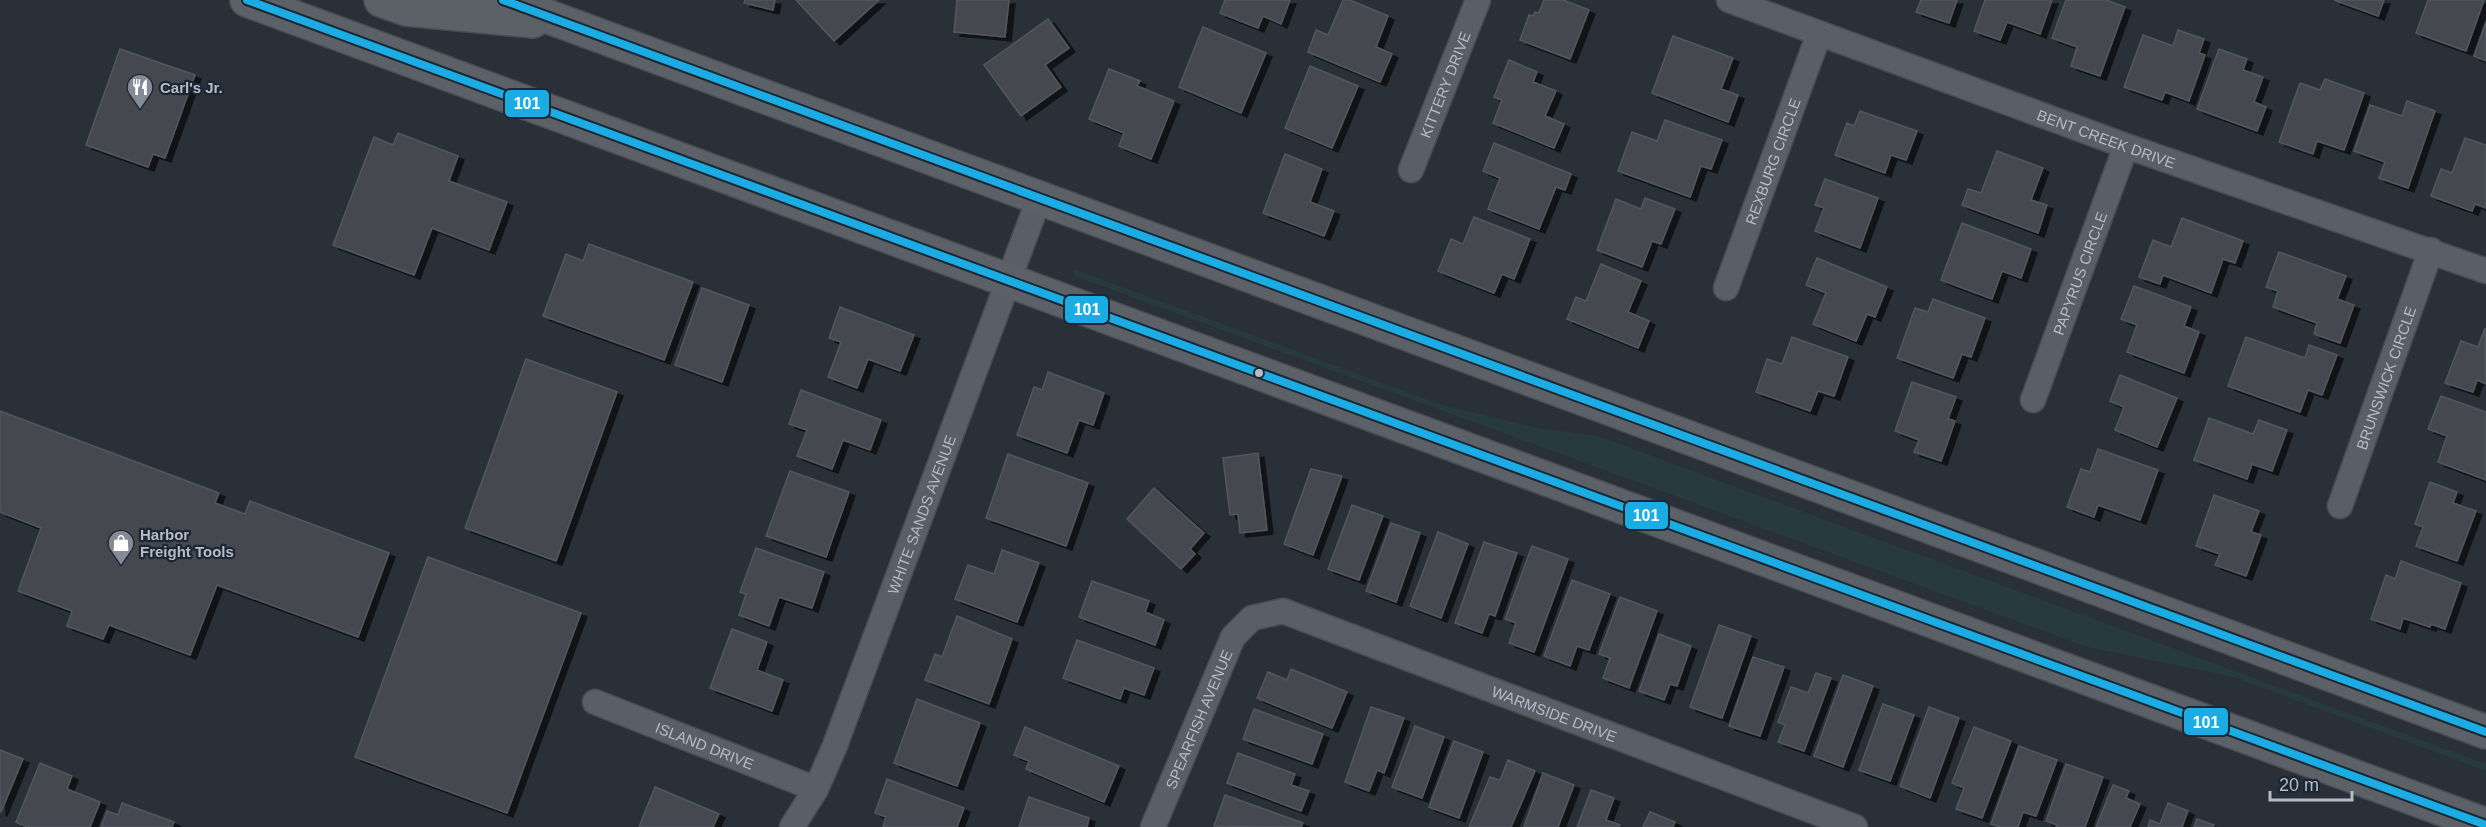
<svg xmlns="http://www.w3.org/2000/svg" width="2486" height="827" font-family="Arial,sans-serif">
<style>
.green{fill:#273a3e}
.building{fill:#444950;stroke:#52575f;stroke-width:1.5;filter:url(#shadow)}
.lines{fill:none;stroke-linecap:round;stroke-linejoin:round}
.street-casing{stroke:#484c53;stroke-width:27}
.primary-casing{stroke:#484c55;stroke-width:36}
.street{stroke:#5a5e66;stroke-width:24}
.primary{stroke:#5c6168;stroke-width:33}
.bus-1-casing{stroke:#1d2633;stroke-width:12}
.bus-1{stroke:#1aace3;stroke-width:8}
.bus-dot{fill:#b4bcc9;stroke:#1d2633;stroke-width:2}
.labels{text-anchor:middle;dominant-baseline:central;stroke-width:4.5;stroke-linejoin:round;paint-order:stroke}
.street-label{font-size:15px;fill:#b4bcc9;stroke:#1d2633}
.poi-label{font-size:15px;font-weight:bold;fill:#b4bcc9;stroke:#1d2633;text-anchor:start}
.line-badge{stroke:#1d2633;stroke-width:2}
.badge-label{font-size:16px;text-anchor:middle;font-weight:bold;fill:#fff}
</style>
<defs>
<filter id="shadow"><feDropShadow dx="6" dy="4" stdDeviation="0" flood-color="#0009"/></filter>
</defs>
<rect width="100%" height="100%" fill="#2a3038"/>
<!-- green -->
<polygon class="green" points="1073,269 1442,405 1538,428 1598,436 2486,764 2486,771 2234,677 2087,647 1075,276"/>
<!-- building -->
<g class="building">
<polygon points="745,0 775,0 773,10 744,3"/>
<polygon points="796,0 879,0 834,41"/>
<polygon points="957,0 1009,0 1005,37 954,32"/>
<polygon points="1225,0 1290,0 1281,24 1263,16 1258,28 1220,13"/>
<polygon points="1343,0 1350,0 1388,16 1376,47 1392,54 1380,82 1308,52 1316,30 1328,35"/>
<polygon points="1544,0 1563,0 1589,10 1570,59 1520,40 1529,15 1533,16 1535,12 1539,13"/>
<polygon points="1921,0 1957,0 1949,23 1916,12"/>
<polygon points="1985,0 2052,0 2040,34 2007,22 2000,40 1974,31"/>
<polygon points="2066,0 2106,0 2125,7 2100,76 2071,66 2077,47 2052,38"/>
<polygon points="2334,0 2384,0 2378,16"/>
<polygon points="2428,0 2484,0 2466,51 2416,33"/>
<polygon points="1048,19 1069,48 1045,65 1061,87 1021,116 984,65"/>
<polygon points="2486,22 2486,61 2474,56"/>
<polygon points="1203,27 1266,53 1241,113 1179,87"/>
<polygon points="2178,30 2204,39 2199,53 2205,55 2189,101 2165,92 2162,100 2124,87 2143,35 2173,46"/>
<polygon points="1673,36 1733,58 1721,89 1738,95 1728,122 1652,93"/>
<polygon points="120,49 195,75 165,158 153,154 148,167 86,145"/>
<polygon points="2219,49 2247,59 2243,70 2263,77 2254,102 2266,107 2257,131 2197,109"/>
<polygon points="1509,60 1537,72 1533,82 1556,91 1545,116 1564,124 1554,148 1493,123 1502,100 1494,97"/>
<polygon points="1310,66 1358,86 1332,148 1285,128"/>
<polygon points="1109,69 1140,81 1137,86 1174,101 1151,159 1119,146 1124,133 1089,119"/>
<polygon points="2325,79 2364,93 2344,150 2317,141 2313,154 2279,142 2300,83 2320,90"/>
<polygon points="2407,101 2435,111 2408,188 2379,178 2385,162 2354,151 2370,105 2402,116"/>
<polygon points="1860,111 1917,131 1906,160 1891,155 1885,173 1835,155 1847,123 1854,126"/>
<polygon points="1665,120 1722,140 1711,169 1701,166 1690,197 1618,171 1632,132 1657,141"/>
<polygon points="398,133 458,156 449,181 507,202 489,250 432,228 414,275 333,245 374,137 393,145"/>
<polygon points="2465,138 2486,145 2486,208 2475,204 2472,211 2431,196 2441,169 2452,173"/>
<polygon points="1494,143 1571,174 1565,190 1556,187 1539,229 1488,209 1500,178 1483,171"/>
<polygon points="1997,151 2043,168 2031,200 2047,205 2038,233 1962,205 1968,189 1981,193"/>
<polygon points="1285,154 1322,169 1310,202 1334,211 1324,236 1263,213"/>
<polygon points="1825,179 1878,198 1860,248 1815,231 1824,208 1815,205"/>
<polygon points="1645,198 1675,209 1661,244 1652,241 1642,267 1597,250 1616,199 1641,209"/>
<polygon points="1474,217 1530,239 1514,279 1502,274 1494,293 1438,271 1451,239 1463,244"/>
<polygon points="2182,218 2243,241 2235,263 2223,259 2211,293 2163,275 2160,284 2139,277 2153,240 2171,247"/>
<polygon points="1962,223 2031,249 2021,278 2002,271 1992,299 1941,280"/>
<polygon points="589,244 693,282 664,360 543,316 566,254 583,261"/>
<polygon points="2279,252 2346,276 2337,299 2354,305 2340,343 2314,334 2317,323 2273,307 2278,291 2266,287"/>
<polygon points="1817,258 1887,287 1875,317 1867,314 1856,341 1813,324 1826,293 1806,285"/>
<polygon points="1601,264 1641,281 1628,312 1649,321 1638,348 1567,319 1576,297 1586,301"/>
<polygon points="2134,286 2191,307 2184,326 2199,332 2184,373 2127,352 2137,325 2121,319"/>
<polygon points="702,288 749,305 722,382 675,365"/>
<polygon points="1933,299 1985,318 1971,357 1962,354 1953,378 1897,358 1915,308 1928,312"/>
<polygon points="840,307 914,335 900,371 868,359 857,388 828,377 841,342 829,338"/>
<polygon points="2485,328 2486,384 2477,380 2473,392 2445,383 2461,341 2478,347"/>
<polygon points="1792,337 1848,357 1834,396 1818,391 1810,411 1756,392 1767,359 1782,364"/>
<polygon points="2246,337 2305,358 2309,345 2337,355 2322,395 2308,390 2300,412 2228,386"/>
<polygon points="526,359 617,392 556,561 465,528"/>
<polygon points="1048,372 1104,393 1093,425 1079,420 1067,453 1017,435 1034,387 1042,390"/>
<polygon points="2120,375 2177,398 2157,447 2115,430 2124,407 2110,401"/>
<polygon points="1912,382 1956,397 1948,419 1955,421 1941,461 1914,452 1919,440 1895,431"/>
<polygon points="801,390 881,420 870,450 843,440 832,469 797,456 807,430 789,424"/>
<polygon points="2441,396 2486,412 2486,480 2438,462 2447,436 2428,429"/>
<polygon points="0,411 219,493 215,503 245,514 250,501 389,553 358,637 217,585 190,655 109,625 103,639 67,626 72,611 18,591 41,528 0,512"/>
<polygon points="2209,418 2253,434 2259,420 2287,430 2272,471 2252,464 2247,479 2194,460"/>
<polygon points="2098,449 2158,470 2140,520 2098,505 2094,517 2067,507 2081,469 2090,472"/>
<polygon points="1258,453 1267,530 1240,533 1238,514 1230,515 1223,458"/>
<polygon points="1008,454 1088,483 1066,546 986,518"/>
<polygon points="1311,469 1342,476 1313,555 1284,544"/>
<polygon points="790,471 849,492 826,557 766,536"/>
<polygon points="2430,482 2457,492 2453,503 2476,511 2457,561 2416,546 2423,527 2415,524"/>
<polygon points="1154,488 1204,533 1190,549 1195,554 1181,569 1127,519"/>
<polygon points="2214,495 2259,511 2251,532 2261,535 2246,576 2215,565 2220,554 2196,546"/>
<polygon points="1352,505 1383,516 1359,580 1328,569"/>
<polygon points="1391,523 1420,533 1396,602 1366,591"/>
<polygon points="1438,532 1468,544 1441,618 1410,606"/>
<polygon points="1484,542 1517,553 1495,616 1489,614 1482,633 1455,623"/>
<polygon points="1532,546 1568,559 1534,652 1509,643 1516,623 1505,619"/>
<polygon points="756,548 824,572 812,608 779,597 769,626 739,615 746,594 740,592"/>
<polygon points="1002,550 1039,563 1017,622 955,599 968,565 994,574"/>
<polygon points="428,557 581,613 507,813 355,757"/>
<polygon points="2401,561 2461,583 2445,629 2431,624 2430,627 2403,618 2400,629 2371,619 2386,575 2395,579"/>
<polygon points="1572,580 1610,594 1589,650 1577,646 1570,666 1544,656"/>
<polygon points="1092,581 1149,601 1145,612 1164,620 1155,645 1079,617"/>
<polygon points="1620,597 1657,611 1629,688 1603,678 1610,658 1599,654"/>
<polygon points="957,616 1012,639 989,704 925,680 935,654 942,657"/>
<polygon points="1719,625 1751,636 1722,718 1690,707"/>
<polygon points="732,629 767,642 757,670 783,680 772,711 710,688"/>
<polygon points="1659,634 1691,646 1677,686 1670,684 1664,700 1639,691"/>
<polygon points="1077,640 1154,668 1144,695 1124,688 1120,699 1063,678"/>
<polygon points="1753,657 1784,667 1760,736 1729,726"/>
<polygon points="1291,669 1347,692 1332,728 1257,698 1268,672 1287,680"/>
<polygon points="1816,673 1831,678 1804,751 1778,742 1785,725 1778,722 1791,687 1808,693"/>
<polygon points="1843,675 1873,686 1843,767 1814,756"/>
<polygon points="917,699 980,723 957,786 894,763"/>
<polygon points="1883,704 1914,715 1890,781 1859,770"/>
<polygon points="1371,707 1404,718 1384,773 1377,770 1369,791 1345,782"/>
<polygon points="1929,707 1959,718 1930,798 1900,786"/>
<polygon points="1254,709 1323,734 1312,764 1243,739"/>
<polygon points="1415,726 1444,737 1422,798 1392,787"/>
<polygon points="1025,727 1119,766 1104,802 1026,769 1029,761 1014,755"/>
<polygon points="1974,727 2011,741 1982,818 1956,809 1964,788 1952,783"/>
<polygon points="1454,741 1483,752 1459,818 1429,807"/>
<polygon points="2019,746 2057,760 2036,816 2023,812 2018,827 2000,827 1991,824"/>
<polygon points="0,750 23,759 1,812 0,811"/>
<polygon points="1238,753 1295,774 1291,785 1309,791 1301,811 1227,783"/>
<polygon points="1508,760 1535,771 1511,827 1469,827 1490,777 1500,780"/>
<polygon points="40,763 72,776 67,789 100,802 90,827 27,827 16,822"/>
<polygon points="2066,764 2103,777 2085,827 2056,827 2057,825 2046,821"/>
<polygon points="1543,773 1574,785 1558,827 1524,827"/>
<polygon points="887,779 964,808 957,827 883,827 886,817 875,813"/>
<polygon points="2113,785 2129,791 2126,798 2140,804 2130,827 2096,827"/>
<polygon points="655,787 719,814 713,827 639,827"/>
<polygon points="1591,790 1614,798 1606,820 1620,825 1619,827 1577,827"/>
<polygon points="1225,795 1303,823 1301,827 1214,826"/>
<polygon points="1029,797 1089,818 1087,827 1019,827"/>
<polygon points="122,803 174,822 172,827 101,827 107,811 118,815"/>
<polygon points="2168,803 2188,811 2182,827 2148,827 2150,820 2160,824"/>
<polygon points="1650,812 1675,822 1673,827 1643,827"/>
<polygon points="2197,819 2214,825 2213,827 2194,827"/>
</g>
<g class="lines">
<!-- street casing -->
<g class="street-casing">
<g id="street">
<path id="s1" d="M1729 0 2126 146 2486 271"/>
<path id="s2" d="M1411 170 1478 0"/>
<path id="s3" d="M1726 288 1819 34"/>
<path id="s4" d="M2033 400 2126 146"/>
<path id="s5" d="M2340 506 2431 250"/>
<path id="s6" d="M595 702 816 789"/>
<path id="s7" d="M792 827 816 789 834 748 1040 196"/>
<path id="s8" d="M1153 827 1233 637 1252 618 1283 611 1855 827"/>
</g>
</g>
<!-- primary casing -->
<g class="primary-casing">
<g id="primary">
<polyline points="247,0 2486,825"/>
<polyline points="381,0 406,9 533,21"/>
<polyline points="503,0 2486,732"/>
</g>
</g>
<!-- street -->
<use href="#street" class="street"/>
<!-- primary -->
<use href="#primary" class="primary"/>
<!-- bus-1 casing -->
<g class="bus-1-casing">
<g id="bus-1">
<polyline points="247,0 2486,825"/>
<polyline points="503,0 2486,732"/>
</g>
</g>
<!-- bus-1 -->
<use href="#bus-1" class="bus-1"/>
</g>
<!-- icons -->
<defs>
<g id="restaurant-pin" transform="scale(1.35)"><path d="M0 17L-7.5 6A9.5 9.5 0 1 1 7.5 6Z" fill="#848b96" stroke="#1d2633"/><path d="M-5-6h1v4h1v-4h1v4h1v-4h1v5L-1.5 .5V6h-2V.5L-5-1ZM5-6V6H3V1.5H1.5Q1.5-4 5-6Z" fill="#fff"/></g>
<g id="shop-pin" transform="scale(1.35)"><path d="M0 17L-7.5 6A9.5 9.5 0 1 1 7.5 6Z" fill="#848b96" stroke="#1d2633"/><path d="M-5-2.5h2.3a2.7 3.5 0 0 1 5.4 0H5L5.5 6h-11ZM-1.5-2.5h3a1.5 2.3 0 0 0-3 0Z" fill="#fff"/></g>
</defs>
<g fill-rule="evenodd">
<use href="#restaurant-pin" x="140" y="87"/>
<use href="#shop-pin" x="121" y="543"/>
</g>
<!-- markers -->
<circle class="bus-dot" cx="1259" cy="373" r="5"/>
<g class="labels">
<!-- street labels -->
<g class="street-label">
<text stroke="none"><textPath href="#s2" startOffset="92">KITTERY DRIVE</textPath></text>
<text stroke="none"><textPath href="#s1" startOffset="402">BENT CREEK DRIVE</textPath></text>
<text stroke="none"><textPath href="#s3" startOffset="135">REXBURG CIRCLE</textPath></text>
<text stroke="none"><textPath href="#s4" startOffset="135">PAPYRUS CIRCLE</textPath></text>
<text stroke="none"><textPath href="#s5" startOffset="136">BRUNSWICK CIRCLE</textPath></text>
<text stroke="none"><textPath href="#s7" startOffset="339">WHITE SANDS AVENUE</textPath></text>
<text stroke="none"><textPath href="#s8" startOffset="555">WARMSIDE DRIVE</textPath></text>
<text stroke="none"><textPath href="#s8" startOffset="117">SPEARFISH AVENUE</textPath></text>
<text stroke="none"><textPath href="#s6" startOffset="118">ISLAND DRIVE</textPath></text>
</g>
<!-- poi labels -->
<g class="poi-label">
<text x="160" y="87">Carl's Jr.</text>
<text x="140" y="534">Harbor<tspan x="140" dy="17">Freight Tools</tspan></text>
</g>
</g>
<g class="line-badge">
<rect x="504" y="89" width="46" height="29" rx="6" fill="#1aace3"/>
<rect x="1064" y="295" width="45" height="29" rx="6" fill="#1aace3"/>
<rect x="1624" y="501" width="45" height="29" rx="6" fill="#1aace3"/>
<rect x="2183" y="707" width="46" height="29" rx="6" fill="#1aace3"/>
</g>
<g class="badge-label">
<text x="527" y="109">101</text>
<text x="1087" y="315">101</text>
<text x="1646" y="521">101</text>
<text x="2206" y="728">101</text>
</g>
<!-- scale -->
<path d="M2270 791v9h82v-9" fill="none" stroke="#b4bcc9" stroke-width="3"/>
<text x="2279" y="791" font-size="18" fill="#b4bcc9" stroke="#1d2633" stroke-width="4.5" paint-order="stroke">20 m</text>
</svg>
